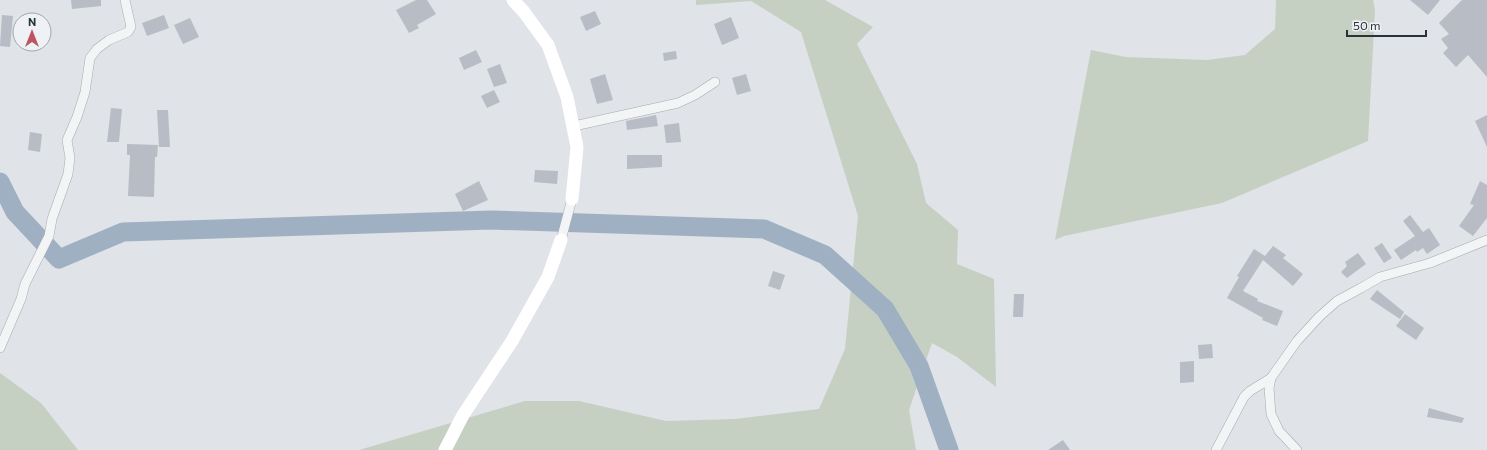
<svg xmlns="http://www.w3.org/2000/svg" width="1487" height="450" font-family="Commissioner,sans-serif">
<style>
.green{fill:#c6d0c2}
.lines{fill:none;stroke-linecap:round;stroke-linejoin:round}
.river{stroke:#9fb0c3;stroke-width:19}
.building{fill:#b8bcc4}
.street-casing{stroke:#a6aab1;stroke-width:10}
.street{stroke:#f2f4f6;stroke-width:9}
.secondary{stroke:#fff;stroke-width:13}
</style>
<rect width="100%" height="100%" fill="#e0e3e7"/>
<!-- green -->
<g class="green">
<polygon points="696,0 825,0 873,27 857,44 917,164 926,203 958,230 957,264 994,279 996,387 957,357 932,343 909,410 916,450 359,450 525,401 579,401 666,421 735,419 819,409 845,349 858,216 801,32 751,1 696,5"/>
<polygon points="1276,0 1373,0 1375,10 1368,141 1222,203 1064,236 1055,240 1091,50 1126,57 1207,60 1245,55 1275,29"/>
<polygon points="0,373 41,403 78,450 0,450"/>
</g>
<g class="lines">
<!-- river -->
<polyline class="river" points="0,182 15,212 59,259 123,232 491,220 764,229 825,255 885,309 919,366 949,450"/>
</g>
<!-- building -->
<g class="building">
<polygon points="71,0 101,0 101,6 72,9"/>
<polygon points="416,0 427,0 436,14 417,25 419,28 409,33 396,10"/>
<polygon points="1410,0 1440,0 1428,15"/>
<polygon points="1462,0 1487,0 1487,77 1468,55 1456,67 1443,53 1448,48 1441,39 1449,34 1439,23"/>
<polygon points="595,11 601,24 586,31 580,17"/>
<polygon points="2,15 13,16 10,47 0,46"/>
<polygon points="164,15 169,28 147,36 142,23"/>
<polygon points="731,17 739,38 722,45 714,24"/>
<polygon points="190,18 199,37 183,44 174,25"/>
<polygon points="476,50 482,62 464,70 459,58"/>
<polygon points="676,51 677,59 664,61 663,53"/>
<polygon points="500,64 507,83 494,87 487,69"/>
<polygon points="605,74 613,100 597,104 590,79"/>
<polygon points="746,74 751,91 737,95 732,78"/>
<polygon points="494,90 500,102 487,108 481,96"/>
<polygon points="111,108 122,109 119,142 107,142"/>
<polygon points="157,110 168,110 170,147 159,147"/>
<polygon points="656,115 658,126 627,130 626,121"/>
<polygon points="1487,115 1487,147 1475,121"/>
<polygon points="679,123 681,142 666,143 664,125"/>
<polygon points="30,132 42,134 40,152 28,150"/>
<polygon points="127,144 158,145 157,157 155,157 154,197 128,196 130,155 127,155"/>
<polygon points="627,155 662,155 662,167 627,169"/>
<polygon points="535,170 558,171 557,184 534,182"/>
<polygon points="479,181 488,200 463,211 455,194"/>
<polygon points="1480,181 1487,185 1487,218 1473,236 1459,226 1474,205 1470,204"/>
<polygon points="1410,215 1423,232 1429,228 1440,245 1427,254 1423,248 1417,252 1416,250 1401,260 1394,250 1415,236 1403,221"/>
<polygon points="1382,243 1392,258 1384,263 1374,248"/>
<polygon points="1273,246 1286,255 1283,258 1303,274 1293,286 1263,260 1243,291 1258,299 1257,301 1283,311 1277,326 1262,320 1263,318 1227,298 1239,277 1237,276 1254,249 1265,256"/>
<polygon points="1358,253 1366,264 1347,278 1341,272 1347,266 1345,262"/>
<polygon points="773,271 785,275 780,290 768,286"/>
<polygon points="1377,290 1404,312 1400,319 1370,299"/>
<polygon points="1014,294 1024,294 1023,317 1013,317"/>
<polygon points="1405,314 1424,328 1416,340 1396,326"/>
<polygon points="1212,344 1213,358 1199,359 1198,345"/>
<polygon points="1194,361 1194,382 1180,383 1180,362"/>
<polygon points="1429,408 1464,418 1462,423 1427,417"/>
<polygon points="1063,440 1070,450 1048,450"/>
</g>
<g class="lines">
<!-- street casing -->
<g class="street-casing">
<g id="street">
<polyline points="574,126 678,103 695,95 715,82"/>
<polyline points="561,240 572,199"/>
<polyline points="0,348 21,299 25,284 49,236 52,219 68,174 70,158 67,140 77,117 85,92 90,58 97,49 109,40 128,32 131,27 125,0"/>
<polyline points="1216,450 1244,397 1250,391 1271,378"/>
<polyline points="1297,450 1279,431 1271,414 1269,388 1271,378 1297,341 1319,317 1337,301 1361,288 1380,277 1430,263 1487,240"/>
</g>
</g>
<!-- street -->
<use href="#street" class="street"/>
<!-- secondary -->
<g class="secondary">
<polyline points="513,0 524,12 548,45 567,97 577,147 572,199"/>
<polyline points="445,450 463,415 512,341 548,277 561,240"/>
</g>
</g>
<!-- north arrow -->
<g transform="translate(32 32)"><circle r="19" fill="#eff2f5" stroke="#a1a5ab"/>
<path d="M0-3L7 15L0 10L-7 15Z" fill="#bf5362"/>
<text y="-6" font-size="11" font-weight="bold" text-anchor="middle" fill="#2b313d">N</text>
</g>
<!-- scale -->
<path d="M1347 30v6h79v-6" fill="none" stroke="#2b313d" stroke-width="2"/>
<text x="1353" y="30" font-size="12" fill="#2b313d" stroke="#eff2f5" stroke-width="3" paint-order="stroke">50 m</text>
</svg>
